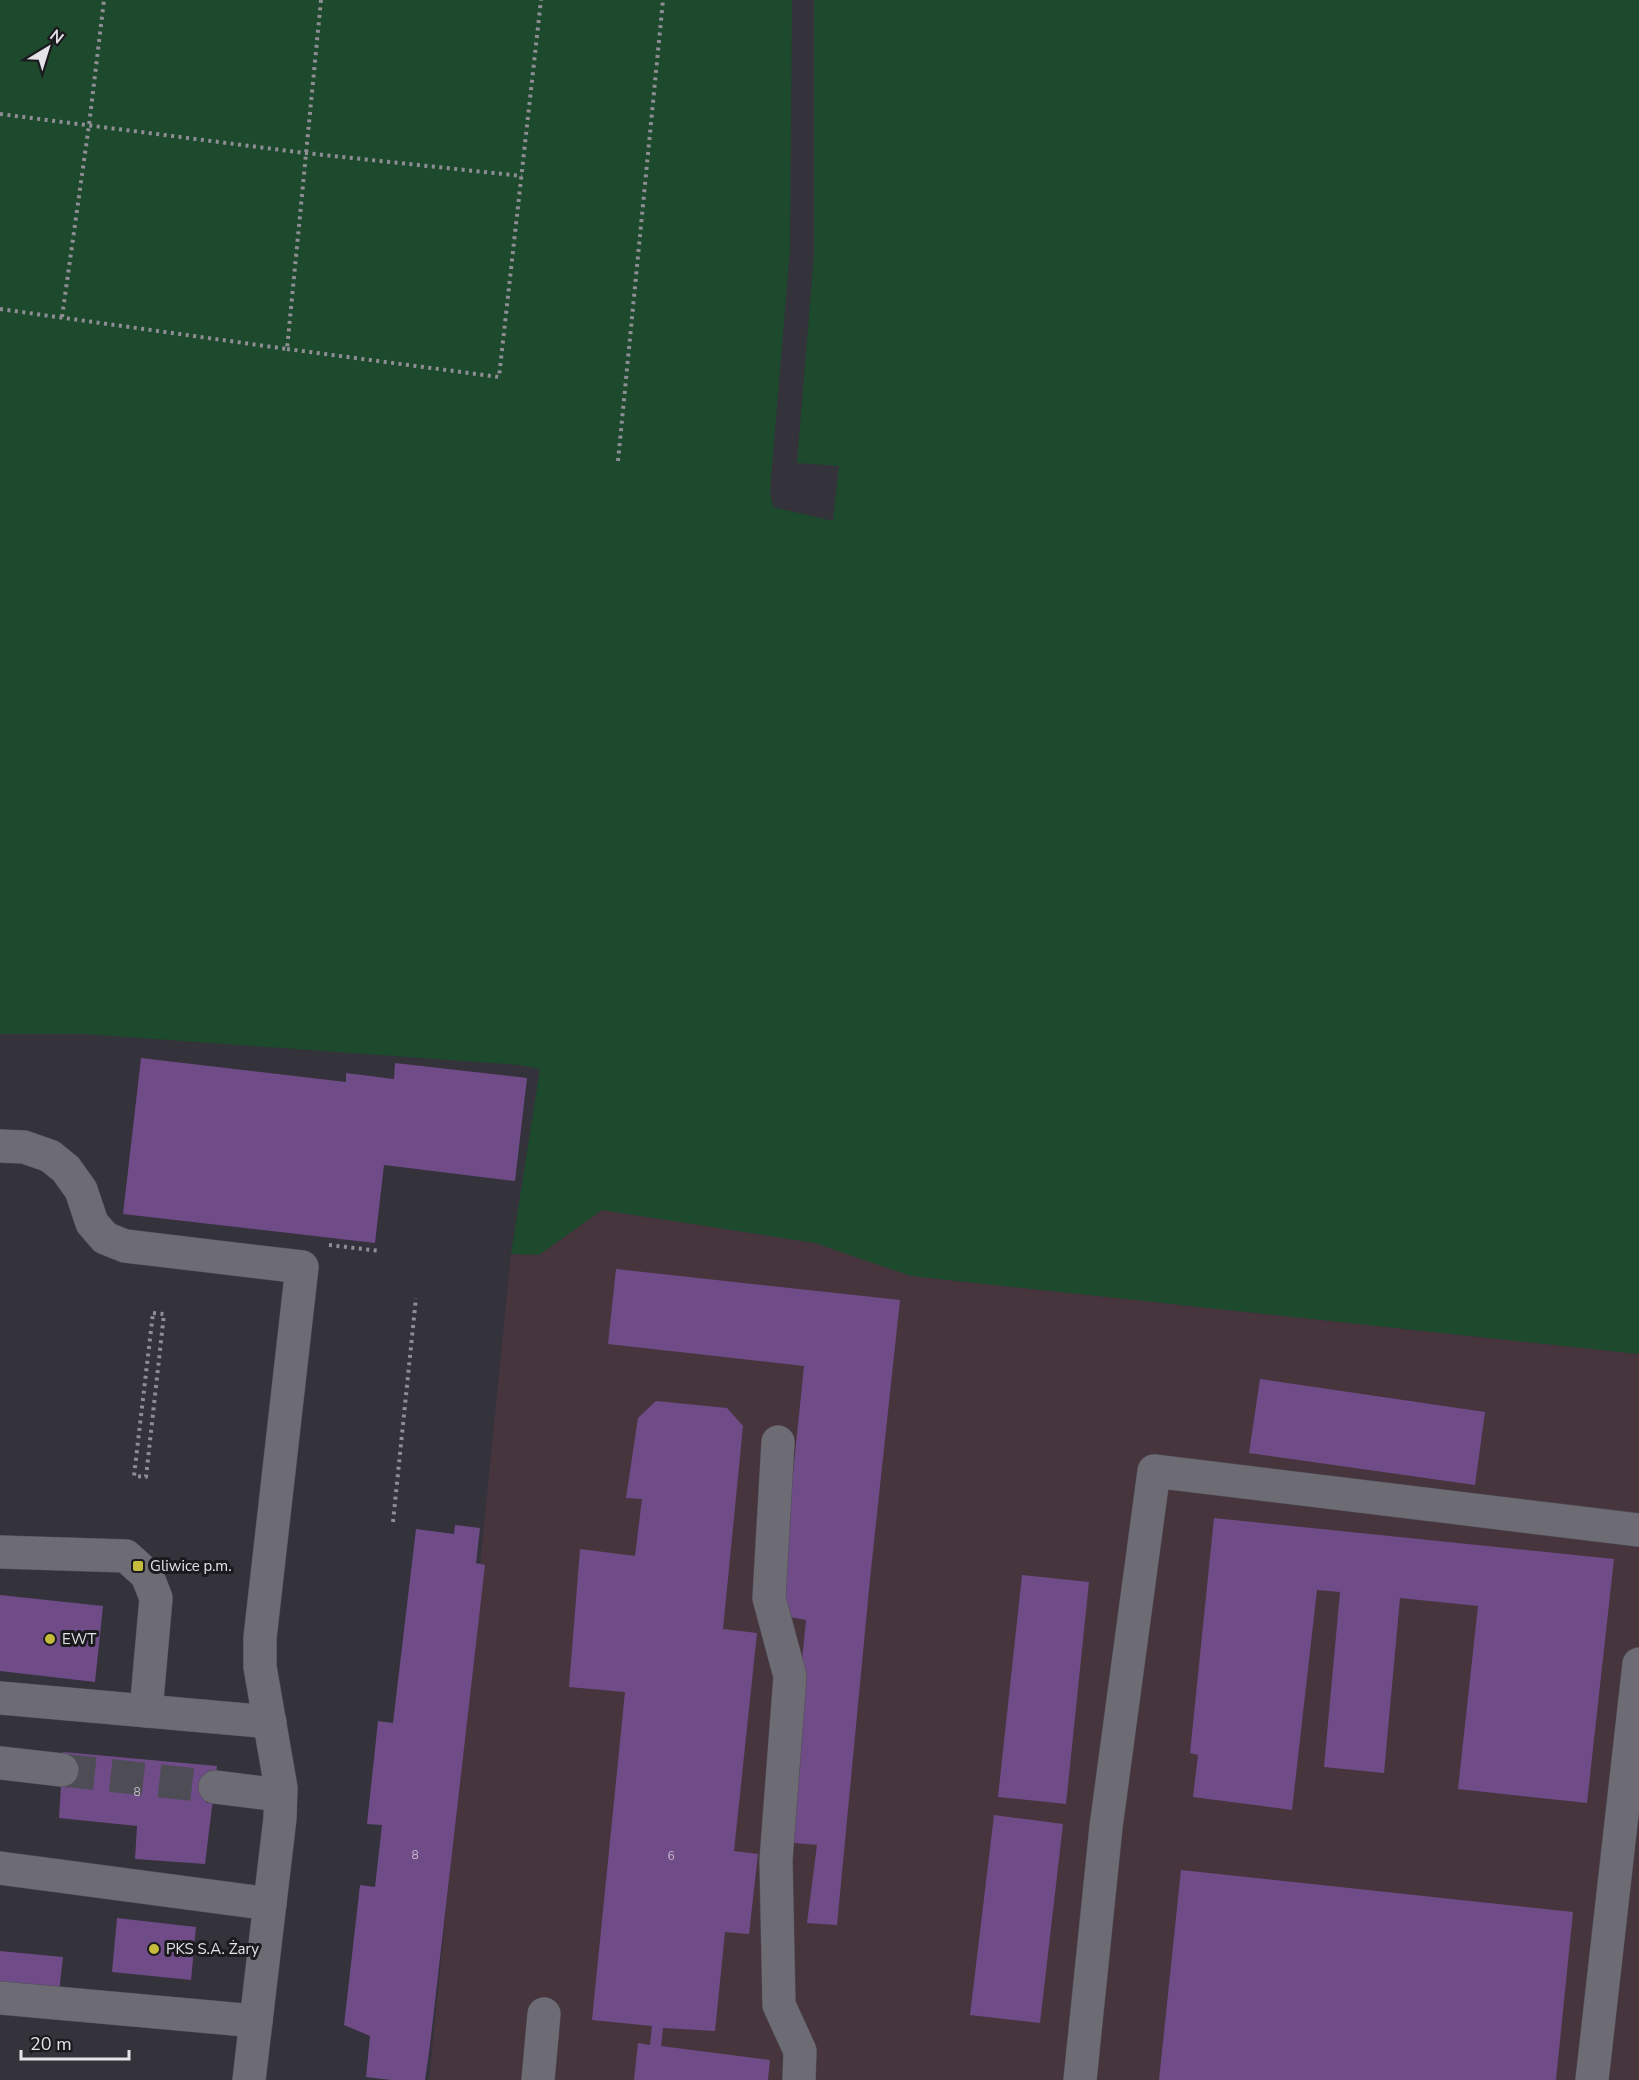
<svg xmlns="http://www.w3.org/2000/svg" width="1639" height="2080" font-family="'Nunito Sans',sans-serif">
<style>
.industrial{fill:#47353e}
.green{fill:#1d492c}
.building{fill:#6f4c88}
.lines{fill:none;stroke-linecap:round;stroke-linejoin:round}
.minor-tunnel{stroke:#4e4d55;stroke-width:33;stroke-dasharray:33 16;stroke-linecap:butt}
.minor-casing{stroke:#4f4e55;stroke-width:34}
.path{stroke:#908e95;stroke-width:4;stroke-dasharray:3 4.5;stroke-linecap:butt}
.minor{stroke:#6d6b74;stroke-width:33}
.poi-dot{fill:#c6bc3c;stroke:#1b1a1e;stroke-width:2}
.labels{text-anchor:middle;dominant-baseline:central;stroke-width:6;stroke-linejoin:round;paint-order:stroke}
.number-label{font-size:12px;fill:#c7bdd0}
.poi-label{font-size:15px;fill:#e4e3e8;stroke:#1b1a1e;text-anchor:start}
</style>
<rect width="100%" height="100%" fill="#34323b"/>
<!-- industrial -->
<polygon class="industrial" points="602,1210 815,1243 911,1276 1639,1354 1639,2080 429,2080 511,1254 539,1255"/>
<!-- green -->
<polygon class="green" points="0,0 792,0 790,249 770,491 773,507 833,521 839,466 797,463 814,255 814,0 1639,0 1639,1354 911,1276 815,1243 602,1210 539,1255 511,1254 540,1069 520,1065 85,1034 0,1034"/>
<!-- building -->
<g class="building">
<polygon points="141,1058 346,1082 346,1073 394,1079 395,1063 527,1078 515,1181 384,1165 375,1243 123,1214"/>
<polygon points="616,1269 900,1300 870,1579 837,1925 807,1923 817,1845 784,1842 806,1620 790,1617 780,1601 804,1366 608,1344"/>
<polygon points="1260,1379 1485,1412 1475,1485 1249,1453"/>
<polygon points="656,1401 727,1408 743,1426 723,1629 757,1633 734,1851 758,1854 749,1934 725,1932 715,2031 663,2028 661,2046 770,2060 768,2080 634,2080 638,2043 650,2045 652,2026 592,2020 625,1692 569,1687 580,1549 635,1556 642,1499 626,1498 638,1418"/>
<polygon points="1214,1518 1614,1559 1587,1803 1458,1789 1478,1606 1400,1598 1384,1773 1324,1767 1340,1592 1317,1590 1292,1810 1193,1797 1198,1755 1190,1753"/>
<polygon points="455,1525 480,1528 476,1563 485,1565 430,2045 425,2080 391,2080 366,2077 370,2036 344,2025 360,1885 375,1887 382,1825 367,1824 378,1721 393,1723 416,1529 454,1534"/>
<polygon points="1022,1575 1089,1582 1066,1804 998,1797"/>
<polygon points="0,1595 103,1606 95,1682 0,1671"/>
<polygon points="63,1752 217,1766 205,1864 135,1859 137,1826 59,1818"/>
<polygon points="994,1815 1063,1824 1040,2023 970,2015"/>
<polygon points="1181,1870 1573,1912 1556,2080 1159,2080"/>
<polygon points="117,1918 196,1927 191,1980 112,1972"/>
<polygon points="0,1951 63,1957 56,2018 0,2012"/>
</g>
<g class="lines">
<!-- minor-tunnel -->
<polyline class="minor-tunnel" points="62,1770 215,1787"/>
<!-- minor casing -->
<g class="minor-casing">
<g id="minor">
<polyline points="0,1146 24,1147 50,1156 66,1169 81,1190 92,1223 105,1238 125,1246 302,1267 260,1638 260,1667 281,1788 280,1818 249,2080"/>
<polyline points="778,1442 769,1598 790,1676 776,1860 779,2005 800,2051 799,2080"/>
<polyline points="0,1552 126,1556 147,1575 156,1598 146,1711"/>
<polyline points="0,1698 270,1722"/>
<polyline points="0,1763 62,1770"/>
<polyline points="215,1787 280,1795"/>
<polyline points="0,1868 270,1904"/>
<polyline points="0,1998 256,2021"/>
<polyline points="538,2080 544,2014"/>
<polyline points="1080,2080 1106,1827 1154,1471 1639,1530"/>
<polyline points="1592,2080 1639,1664"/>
</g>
</g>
<!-- path -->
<g class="path">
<polyline points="0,114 305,153 522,176"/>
<polyline points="0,309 287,349 321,0"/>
<polyline points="62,317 89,125 104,0"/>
<polyline points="287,349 499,377 541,0"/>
<polyline points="618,461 663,0"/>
<polyline points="329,1245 380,1251"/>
<polygon points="153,1313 164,1314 146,1477 134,1476"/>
<polyline points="393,1522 416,1298"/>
</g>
<!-- minor -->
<use href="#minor" class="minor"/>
</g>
<!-- markers -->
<g class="poi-dot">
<rect x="132" y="1560" width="12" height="12" rx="3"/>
<circle cx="50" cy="1639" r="6"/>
<circle cx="154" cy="1949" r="6"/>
</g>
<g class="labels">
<!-- number labels -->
<g class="number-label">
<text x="137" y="1792">8</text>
<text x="415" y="1855">8</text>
<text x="671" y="1856">6</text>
</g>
<!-- poi labels -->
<g class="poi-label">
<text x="150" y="1566">Gliwice p.m.</text>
<text x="62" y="1639">EWT</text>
<text x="166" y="1949">PKS S.A. Żary</text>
</g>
</g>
<!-- north arrow -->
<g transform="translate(48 48) rotate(38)" stroke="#1b1a1e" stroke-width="4.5" paint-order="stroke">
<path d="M0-4.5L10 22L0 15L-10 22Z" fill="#e4e3e8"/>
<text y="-9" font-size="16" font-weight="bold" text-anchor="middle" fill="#e4e3e8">N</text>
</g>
<!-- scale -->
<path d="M21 2050v9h108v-9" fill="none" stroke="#e4e3e8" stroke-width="3"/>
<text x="30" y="2050" font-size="18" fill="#e4e3e8" stroke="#1b1a1e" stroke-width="4.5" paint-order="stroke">20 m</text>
</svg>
